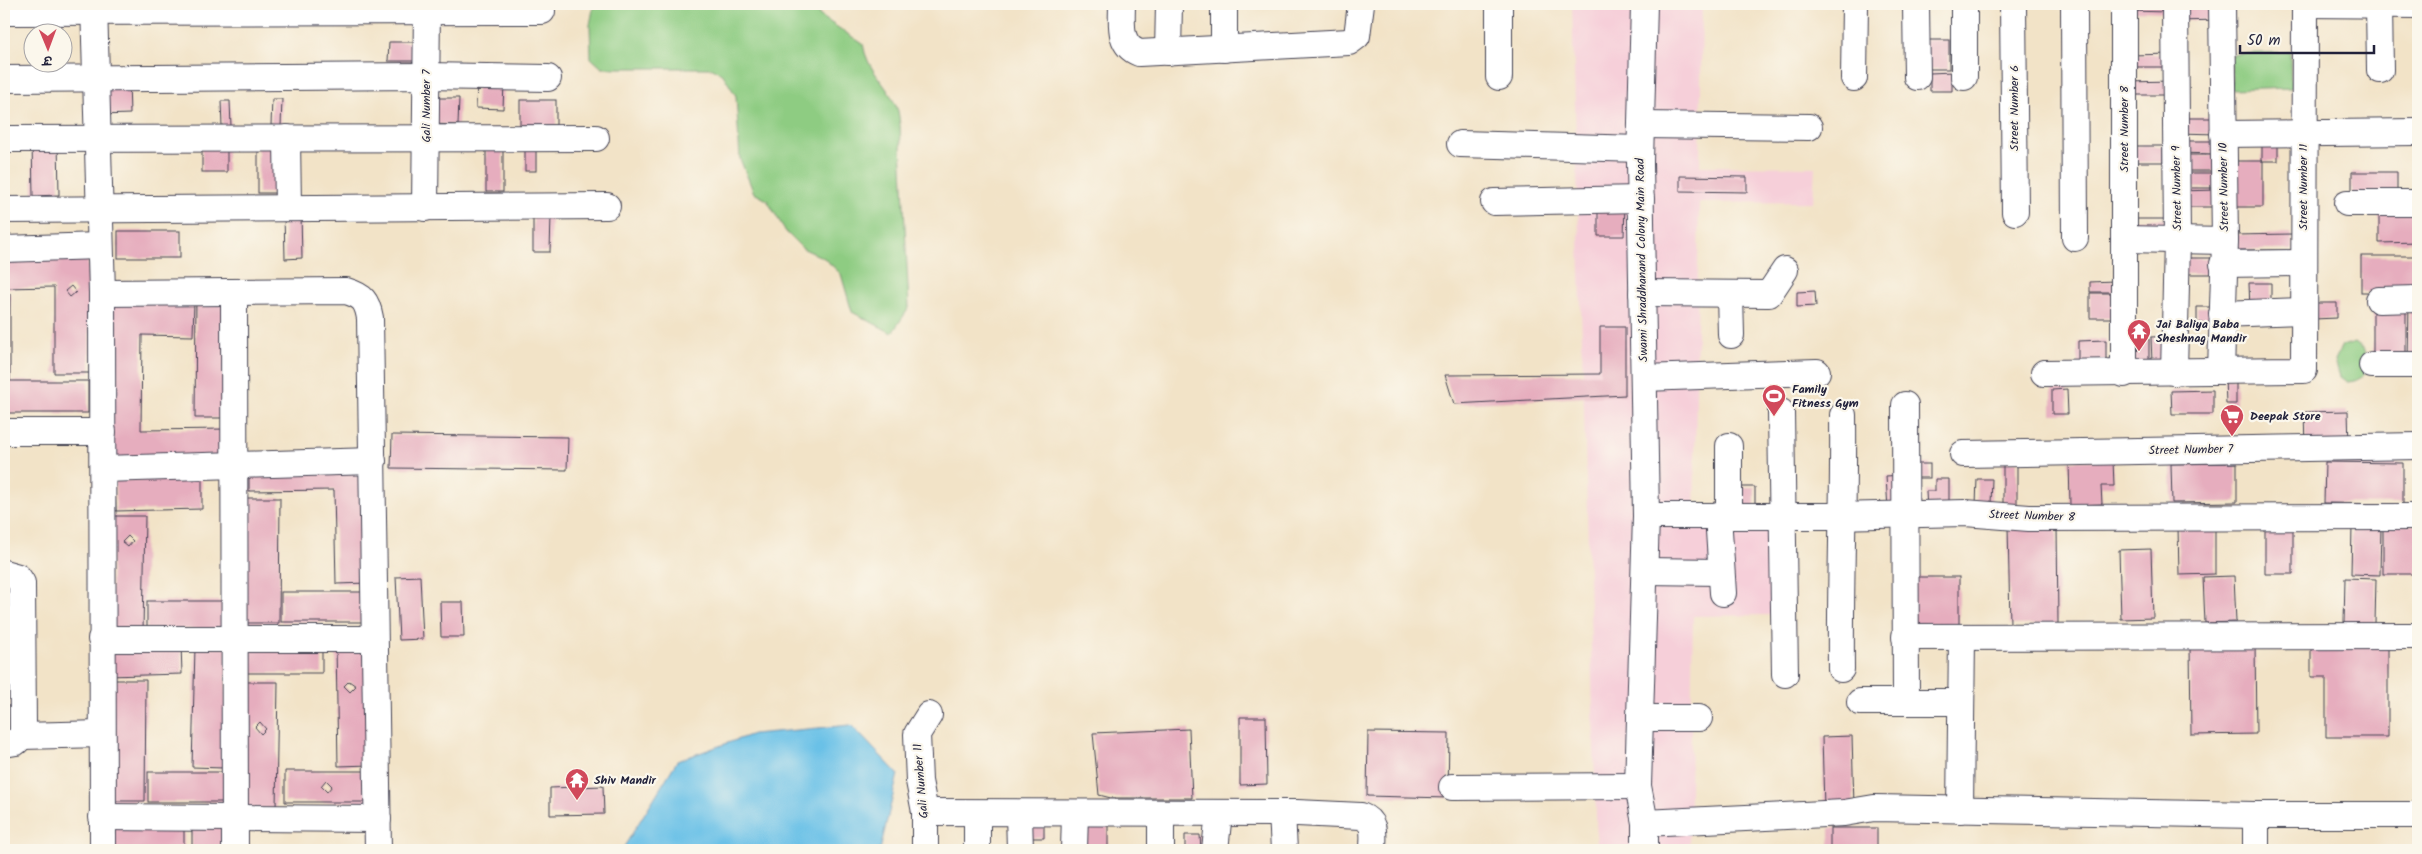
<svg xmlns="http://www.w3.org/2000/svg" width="2422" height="854" font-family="Kalam,'Playpen Sans Deva',sans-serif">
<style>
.built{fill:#f6cfd9}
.green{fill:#8ecc82;stroke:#58775e}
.water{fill:#6ac1e7;stroke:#467291}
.building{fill:#e6adbe;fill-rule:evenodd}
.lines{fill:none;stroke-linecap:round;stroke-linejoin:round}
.minor-casing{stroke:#413f50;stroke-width:28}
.minor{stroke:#fff;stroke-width:26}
.labels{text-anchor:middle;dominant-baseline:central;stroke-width:4.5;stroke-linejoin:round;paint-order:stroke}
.street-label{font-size:12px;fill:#22223b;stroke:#fbf7ec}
.poi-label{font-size:12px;font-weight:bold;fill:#22223b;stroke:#fbf7ec;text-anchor:start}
</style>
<rect width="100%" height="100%" fill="#fbf7ec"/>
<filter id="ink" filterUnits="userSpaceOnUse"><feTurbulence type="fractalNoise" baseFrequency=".02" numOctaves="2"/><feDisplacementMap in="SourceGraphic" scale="10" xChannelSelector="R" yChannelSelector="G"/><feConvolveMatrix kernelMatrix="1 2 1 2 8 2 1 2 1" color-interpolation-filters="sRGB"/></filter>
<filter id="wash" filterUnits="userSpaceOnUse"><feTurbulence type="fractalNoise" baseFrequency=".0096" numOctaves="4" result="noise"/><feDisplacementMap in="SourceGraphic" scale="20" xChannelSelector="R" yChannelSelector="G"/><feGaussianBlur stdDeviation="1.12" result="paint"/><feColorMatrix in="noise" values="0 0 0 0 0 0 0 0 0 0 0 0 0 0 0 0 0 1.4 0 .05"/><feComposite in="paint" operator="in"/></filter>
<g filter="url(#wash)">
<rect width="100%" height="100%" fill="#f2e3c7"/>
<!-- built -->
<polygon class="built" points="1572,4 1702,4 1700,166 1815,167 1813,202 1699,203 1694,527 1780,527 1780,615 1693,616 1689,850 1597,850"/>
<!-- green -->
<g class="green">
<path d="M594 4H816L819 15 863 44C867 71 886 82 896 106 899 111 899 119 900 125L909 308 892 333 852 312 841 274 824 258 802 248 786 232 767 200 754 193 740 159 736 96 724 76 713 68H602L591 58 590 25Z"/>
<polygon points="2290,52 2291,88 2232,90 2231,54"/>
<path d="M2355 342 2363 348C2369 366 2368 381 2347 382L2340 377 2335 360 2342 346Z"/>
</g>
<!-- water -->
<polygon class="water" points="851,725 898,774 880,850 622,850 677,761 753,734"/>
<g id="blocks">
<!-- building -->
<g class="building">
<polygon points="2129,4 2168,4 2168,12 2129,11"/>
<polygon points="2175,4 2219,4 2220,20 2176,21"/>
<polygon points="44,14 61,14 62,32 44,32"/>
<rect x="1925" y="40" width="24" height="29"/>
<polygon points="389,42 418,42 418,61 388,61"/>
<polygon points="2171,54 2171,67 2131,67 2131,55"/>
<polygon points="1952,72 1952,91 1930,91 1930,73"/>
<polygon points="2171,81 2171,95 2129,95 2128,82"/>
<polygon points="129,82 130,114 101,115 101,83"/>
<polygon points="477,82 504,82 503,109 476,108"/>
<polygon points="432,98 459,98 458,125 431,124"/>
<polygon points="272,99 282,99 281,126 271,125"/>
<rect x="520" y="100" width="36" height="25"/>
<polygon points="221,101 230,101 231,127 222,127"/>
<polygon points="2179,118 2217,118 2217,134 2179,133"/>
<rect x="2262" y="137" width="16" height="24"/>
<polygon points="32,141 58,141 59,195 33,196"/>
<polygon points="2178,141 2216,141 2216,154 2178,153"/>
<rect x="486" y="142" width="17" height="50"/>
<rect x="258" y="145" width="22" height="48"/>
<rect x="525" y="145" width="11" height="26"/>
<rect x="2128" y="146" width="35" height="16"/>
<rect x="202" y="147" width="25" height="25"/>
<rect x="2179" y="155" width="39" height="16"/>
<polygon points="2229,161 2263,161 2263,207 2230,207"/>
<polygon points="2352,172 2397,172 2397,200 2352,201"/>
<polygon points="2179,173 2217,173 2218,188 2179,188"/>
<polygon points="1680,176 1747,177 1747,192 1680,191"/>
<polygon points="2217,190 2217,207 2179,207 2179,191"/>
<polygon points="1598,204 1625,204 1624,236 1598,236"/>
<polygon points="2379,206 2418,206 2418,242 2379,243"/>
<polygon points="284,214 301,214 302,258 285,259"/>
<polygon points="533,215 551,215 550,252 533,252"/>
<rect x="2132" y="219" width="41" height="16"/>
<rect x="118" y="231" width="62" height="27"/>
<polygon points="2292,234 2292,250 2234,250 2234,235"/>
<path d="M88 251 90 373H54V287L4 288V252ZM71 286 76 292 70 297 65 291Z"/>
<rect x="2361" y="256" width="57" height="36"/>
<rect x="2178" y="258" width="38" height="16"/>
<polygon points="2114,281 2114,292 2090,292 2090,282"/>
<polygon points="2249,283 2271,283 2271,309 2250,310"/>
<polygon points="1815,291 1816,306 1797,307 1797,292"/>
<rect x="2090" y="293" width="24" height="25"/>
<polygon points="4,294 10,294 10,381 88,381 88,413 4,413"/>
<polygon points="196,295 227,295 226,418 195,418"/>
<polygon points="108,299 194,301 193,336 142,335 141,430 227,429 228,462 107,462"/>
<polygon points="2314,303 2337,303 2337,318 2314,319"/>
<polygon points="2409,303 2418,303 2418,362 2408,362"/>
<rect x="2373" y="306" width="33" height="54"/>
<polygon points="2197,307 2217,307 2217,322 2197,323"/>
<polygon points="1600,327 1625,327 1625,395 1454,404 1445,375 1600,374"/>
<polygon points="2172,336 2172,363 2152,363 2151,337"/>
<polygon points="2128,339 2149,339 2149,365 2129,366"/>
<polygon points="2106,340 2106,370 2078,371 2078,341"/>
<polygon points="2225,378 2236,378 2236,404 2226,404"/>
<polygon points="2067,389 2068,414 2052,414 2052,390"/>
<polygon points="2213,390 2213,414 2172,414 2171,391"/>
<polygon points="2348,411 2349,447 2306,448 2305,412"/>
<polygon points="392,435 568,437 567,470 391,468"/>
<polygon points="366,458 368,583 336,584 334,490 249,491 249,460"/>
<polygon points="2113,460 2114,486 2101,486 2102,504 2070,505 2069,461"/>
<polygon points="2003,462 2017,462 2017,504 2003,505"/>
<polygon points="2325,462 2403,463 2403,504 2324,503"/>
<polygon points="2237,463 2237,502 2172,503 2171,464"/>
<rect x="1906" y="464" width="24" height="14"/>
<polygon points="1902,475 1903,510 1888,510 1886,476"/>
<polygon points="202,478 202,509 116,511 115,480"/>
<polygon points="1935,479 1949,479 1949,511 1927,511 1926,491 1935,491"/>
<polygon points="1977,479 1992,479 1991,504 1976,504"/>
<polygon points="1735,487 1755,487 1755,509 1735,510"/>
<polygon points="245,498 280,498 279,623 244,623"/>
<path d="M112 516H145L143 631H111ZM128 536 133 541 128 547 122 542Z"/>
<polygon points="2057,525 2058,624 2010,625 2008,526"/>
<rect x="2383" y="525" width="35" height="49"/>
<polygon points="2215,526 2215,574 2179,575 2178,527"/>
<polygon points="2265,526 2293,527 2293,574 2265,574"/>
<polygon points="2352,526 2381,526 2380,575 2351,574"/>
<polygon points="2151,549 2153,618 2121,619 2119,550"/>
<polygon points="420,576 423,639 399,640 396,577"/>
<polygon points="2234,576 2236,622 2205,623 2203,577"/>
<rect x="1906" y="577" width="53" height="47"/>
<polygon points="2345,578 2376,579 2375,623 2344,623"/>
<rect x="281" y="592" width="84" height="30"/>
<rect x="147" y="601" width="83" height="28"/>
<polygon points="440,602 463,602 464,637 441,637"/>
<rect x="241" y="643" width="81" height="30"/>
<polygon points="2255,643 2256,734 2191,735 2190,644"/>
<polygon points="181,644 182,674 107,676 107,646"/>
<path d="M336 644H369L371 765 338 766ZM349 681 356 686 350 692 344 686Z"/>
<polygon points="2311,644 2388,644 2388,737 2326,737 2326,677 2311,677"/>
<polygon points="195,647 227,648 224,768 192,767"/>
<polygon points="109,680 146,680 145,801 108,801"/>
<path d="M242 682H278L276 809 241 808ZM260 722 266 729 261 734 255 727Z"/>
<polygon points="1240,717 1266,717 1267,784 1240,785"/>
<polygon points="1189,729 1192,798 1111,798 1099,795 1093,733"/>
<polygon points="1368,732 1449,733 1448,798 1367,796"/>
<polygon points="1852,736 1854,806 1824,807 1822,737"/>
<path d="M285 771H367L368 802H285ZM326 780 332 786 327 792 321 786Z"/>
<rect x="148" y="772" width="82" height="30"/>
<polygon points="603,786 604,814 550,815 550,788"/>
<polygon points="223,814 224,850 192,850 192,815"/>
<polygon points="184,819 184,850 103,850 102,820"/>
<polygon points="2415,822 2418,822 2418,850 2414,850"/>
<rect x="1077" y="823" width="31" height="24"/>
<polygon points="1027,824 1044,825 1044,838 1026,838"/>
<rect x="1830" y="828" width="47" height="22"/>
<polygon points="1185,835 1200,835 1201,850 1185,850"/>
</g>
</g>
</g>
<g filter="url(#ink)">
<use href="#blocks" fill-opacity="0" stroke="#413f50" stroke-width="1"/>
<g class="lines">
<!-- minor casing -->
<g class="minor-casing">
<g id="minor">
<polyline points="94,4 102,293 103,850"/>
<path d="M1122 4C1122 23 1118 45 1139 53L1349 42 1357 36 1361 4"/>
<polyline points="1224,4 1224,49"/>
<polyline points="1499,4 1499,77"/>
<polyline points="1644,4 1640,162 1646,516 1638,786 1645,823 1645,850"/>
<polyline points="1916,4 1917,77"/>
<polyline points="1964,4 1964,77"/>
<polyline points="2013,4 2015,212"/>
<polyline points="2074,4 2075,238"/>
<polyline points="2124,4 2124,374"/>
<polyline points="2305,4 2418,5"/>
<polyline points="2379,4 2380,70"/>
<polyline points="4,12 542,11"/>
<polyline points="1168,52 1169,4"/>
<polyline points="1854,78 1855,4"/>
<polyline points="4,79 426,76 548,78"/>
<polyline points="1641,125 1809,127"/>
<polyline points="2223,134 2418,132"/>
<polyline points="287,138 288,208"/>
<polyline points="4,139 596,138"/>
<polyline points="1460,144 1640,149"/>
<polyline points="1494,202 1641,199"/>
<polyline points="2347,203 2418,203"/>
<polyline points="425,208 427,4"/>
<polyline points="4,210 607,206"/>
<polyline points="2124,239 2225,241"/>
<polyline points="4,249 100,246"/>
<polyline points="2223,264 2303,263"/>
<polyline points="234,292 235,850"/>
<path d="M102 293 346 291C363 296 367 301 370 318L378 850"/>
<polyline points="1642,293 1769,294 1785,270"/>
<polyline points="1730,294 1731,335"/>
<polyline points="2379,300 2418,299"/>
<polyline points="2222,314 2303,311"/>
<polyline points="2372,365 2418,365"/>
<polyline points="2221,371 2225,241 2222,4"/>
<polyline points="2174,372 2177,240 2175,4"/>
<polyline points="2044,373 2304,370 2305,4"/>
<polyline points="1644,378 1817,372"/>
<polyline points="1905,405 1906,702"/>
<polyline points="1781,412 1785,674"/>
<polyline points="4,432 103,432"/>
<polyline points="1963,454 2418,446"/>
<polyline points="103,469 373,461"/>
<polyline points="1718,515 1723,593"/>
<polyline points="1729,515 1729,446"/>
<polyline points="1646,516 1835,516 1965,513 2029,518 2418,517"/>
<polyline points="1645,571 1720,572"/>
<polyline points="4,573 18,577 22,583 23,729 22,736 16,742 4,744"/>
<polyline points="1905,637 2418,636"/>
<polyline points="101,639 374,639"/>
<path d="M1841 669C1840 584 1844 500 1843 415"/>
<polyline points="1860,702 1961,702"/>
<polyline points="1640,718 1699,718"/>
<polyline points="22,736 102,734"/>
<polyline points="1452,787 1638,786"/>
<polyline points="1960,810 1962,637"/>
<path d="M925 812 1297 813 1361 816C1377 822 1373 836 1373 850"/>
<polyline points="1019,813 1020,850"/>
<polyline points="1282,813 1284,850"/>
<polyline points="2256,815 2256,850"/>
<polyline points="102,817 378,819"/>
<polyline points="1645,823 1844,813 1874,808 2256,815 2418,815"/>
<polyline points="925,850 925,812 919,781 917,734 929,715"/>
<polyline points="977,850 977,813"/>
<polyline points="1074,850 1075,813"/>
<polyline points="1161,850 1161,813"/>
<polyline points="1215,850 1219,813"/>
</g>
</g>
<!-- minor -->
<use href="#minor" class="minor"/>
</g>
</g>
<!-- icons -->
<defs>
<g id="temple-pin" transform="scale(1.25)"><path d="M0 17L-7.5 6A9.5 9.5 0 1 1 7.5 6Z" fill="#d1495b" stroke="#fbf7ec"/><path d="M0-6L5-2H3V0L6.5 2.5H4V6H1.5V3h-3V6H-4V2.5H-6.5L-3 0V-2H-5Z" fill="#fff"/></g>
<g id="stadium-pin" transform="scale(1.25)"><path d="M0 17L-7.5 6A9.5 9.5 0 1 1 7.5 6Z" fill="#d1495b" stroke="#fbf7ec"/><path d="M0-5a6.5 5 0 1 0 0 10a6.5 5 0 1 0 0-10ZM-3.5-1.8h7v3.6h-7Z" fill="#fff"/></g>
<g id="supermarket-pin" transform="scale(1.25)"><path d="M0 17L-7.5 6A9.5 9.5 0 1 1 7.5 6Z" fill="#d1495b" stroke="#fbf7ec"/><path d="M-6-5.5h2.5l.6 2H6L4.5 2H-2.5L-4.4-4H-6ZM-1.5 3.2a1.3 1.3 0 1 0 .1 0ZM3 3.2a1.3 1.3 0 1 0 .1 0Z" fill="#fff"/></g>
</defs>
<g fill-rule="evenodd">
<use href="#temple-pin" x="2139" y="331"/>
<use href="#stadium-pin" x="1774" y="396"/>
<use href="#supermarket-pin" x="2232" y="416"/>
<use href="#temple-pin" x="577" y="780"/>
</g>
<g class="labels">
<!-- street labels -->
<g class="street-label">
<text transform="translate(426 106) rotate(-90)">Gali Number 7</text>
<text transform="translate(2014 108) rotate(-90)">Street Number 6</text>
<text transform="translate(2124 129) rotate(-90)">Street Number 8</text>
<text transform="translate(2224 187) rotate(-91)">Street Number 10</text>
<text transform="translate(2303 187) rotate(-90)">Street Number 11</text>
<text transform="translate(2177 188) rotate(-91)">Street Number 9</text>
<text transform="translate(1642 260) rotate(-91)">Swami Shraddhanand Colony Main Road</text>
<text transform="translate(2191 450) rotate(-1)">Street Number 7</text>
<text transform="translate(2032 516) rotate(2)">Street Number 8</text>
<text transform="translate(921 781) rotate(-95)">Gali Number 11</text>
</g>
<!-- poi labels -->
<g class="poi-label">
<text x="2156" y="324">Jai Baliya Baba<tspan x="2156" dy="14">Sheshnag Mandir</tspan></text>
<text x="1792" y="389">Family<tspan x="1792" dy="14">Fitness Gym</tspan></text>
<text x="2250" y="416">Deepak Store</text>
<text x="594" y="780">Shiv Mandir</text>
</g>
</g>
<!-- margin -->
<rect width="2422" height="854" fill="none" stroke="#fbf7ec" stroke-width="20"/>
<!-- north arrow -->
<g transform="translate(48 48) rotate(179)"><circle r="24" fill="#fbf7ec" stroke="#a4a2a5"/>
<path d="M0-4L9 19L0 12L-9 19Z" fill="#d1495b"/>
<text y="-8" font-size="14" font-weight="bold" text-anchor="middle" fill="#22223b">उ</text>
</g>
<!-- scale -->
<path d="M2240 45v8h134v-8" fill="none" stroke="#22223b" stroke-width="2.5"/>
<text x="2247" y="45" font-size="15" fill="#22223b" stroke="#fbf7ec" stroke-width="4" paint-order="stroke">50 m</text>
</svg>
